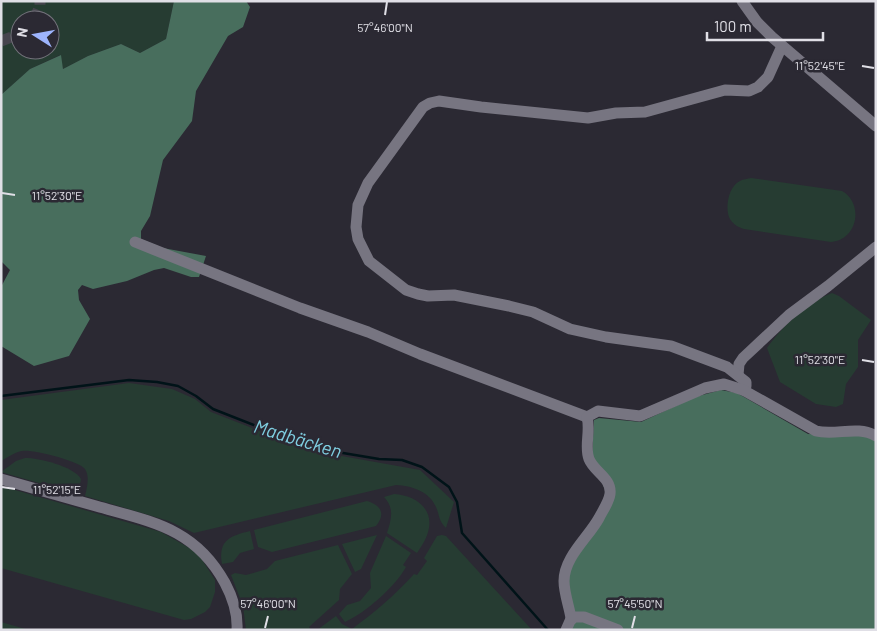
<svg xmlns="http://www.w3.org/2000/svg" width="877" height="631" font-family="Barlow,sans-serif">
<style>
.green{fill:#263c32;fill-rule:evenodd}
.forest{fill:#486e5d}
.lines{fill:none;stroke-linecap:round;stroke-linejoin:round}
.stream{stroke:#001318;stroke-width:2.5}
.minor-tunnel{stroke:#46444e;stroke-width:11;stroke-dasharray:11 5.5;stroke-linecap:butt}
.minor{stroke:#777581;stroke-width:11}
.ticks{fill:none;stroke:#e0dfe6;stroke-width:2}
.labels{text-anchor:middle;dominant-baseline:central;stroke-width:5;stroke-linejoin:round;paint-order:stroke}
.water-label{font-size:19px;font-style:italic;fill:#7fcee0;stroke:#2b2933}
.ticks-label{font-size:12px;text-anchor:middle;fill:#e0dfe6;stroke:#2b2933;stroke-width:5;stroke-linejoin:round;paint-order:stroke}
</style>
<rect width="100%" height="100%" fill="#2b2933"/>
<!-- green -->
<g class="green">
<path d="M1 1H174L166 39 140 53 121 44 88 56 63 69 60 55 30 69 1 95ZM20 20H50V50H20Z"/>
<path d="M751 178 842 191C864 203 858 240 831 242L744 229C738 227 732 224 729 217 725 206 729 186 740 181 743 179 748 179 751 178Z"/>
<path d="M832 293 839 296 871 320 858 340V367L846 384 843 404 836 407 816 404 780 382 767 348C783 326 806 303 832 293Z"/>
<path d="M129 383 172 389 195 399 211 412 283 440 336 455 420 470 454 502 446 528C438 520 440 516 436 507 429 491 412 486 396 485L194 533 169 521 85 496C87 487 90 477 85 469 79 461 32 449 22 451 15 452 7 458 1 461V400Z"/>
<path d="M25 458C39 458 73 466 81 479 80 487 78 490 70 492L1 472 16 461Z"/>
<polygon points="1,486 161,532 193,550 201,558 215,580 215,592 210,607 205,612 191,619 184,620 1,568"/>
<path d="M394 494C415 495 435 509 428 532 426 540 421 547 417 553L387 533C391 520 395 508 384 497Z"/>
<path d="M367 501C381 505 386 514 376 526L272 552 258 547 254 530Z"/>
<path d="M250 531 254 549 240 553 233 562 222 564C218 540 230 536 250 531Z"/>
<polygon points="377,535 361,569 355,572 342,544"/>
<path d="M442 535 446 536 532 630H317L336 616 342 624 352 629C375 612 395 595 414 574L417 575 427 561 424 558 437 536Z"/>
<path d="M386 536 411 553 403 565 406 567C395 587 365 613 345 622L339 614 347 605 360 601 371 588 370 573Z"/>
<polygon points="338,545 352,574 340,589 339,600 309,627 311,630 246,630 243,606 231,575 235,573 246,575 267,569 275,561"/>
<polygon points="1,622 29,630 1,630"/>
</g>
<!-- forest -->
<g class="forest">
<polygon points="174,1 246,1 250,7 243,27 228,36 196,91 192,121 163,160 150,216 141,231 141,239 163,248 206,256 199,277 191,277 164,268 154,270 127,281 93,289 82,285 78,290 79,300 90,319 69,356 34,366 1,346 1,287 10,270 1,261 1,95 30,69 61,55 63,69 88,56 121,44 140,53 166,39"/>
<polygon points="721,390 737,393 808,434 869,436 876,441 876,630 569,630 568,571 611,505 592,457 594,420 599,418 641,422 695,397"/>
</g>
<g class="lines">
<!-- stream -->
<polyline class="stream" points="1,396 129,380 157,382 178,386 196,396 213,409 284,437 337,452 379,459 402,460 422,467 449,487 457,502 462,533 548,630"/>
<!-- minor-tunnel -->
<g class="minor-tunnel">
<polyline points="34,20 40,6 40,1"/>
<polyline points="1,41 20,34"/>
</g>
<!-- minor -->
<g class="minor">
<polyline points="742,1 757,22 772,37 876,126"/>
<polyline points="135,242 300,308 368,332 420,354 587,417"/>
<polyline points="738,375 739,364 743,358 789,315 828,286 876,247"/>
<polyline points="743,390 746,386 746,382 727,367 671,346 606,337 570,329 533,312 509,306 454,295 428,296 418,294 406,290 369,261 358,239 356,227 358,205 368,183 423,107 430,103 439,101 481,107 588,118 616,113 645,112 725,90 749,91 758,87 768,77 782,46"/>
<path d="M1 479C33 488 65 497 96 506 152 522 195 528 225 583 233 598 238 613 237 630"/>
<path d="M571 618C569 606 564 593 564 581 564 557 588 538 599 518 603 510 609 502 610 494 612 478 594 472 589 459 584 446 591 431 587 417L598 411 640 416 705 388 724 384 743 390 816 431C836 436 857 425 876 436"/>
<polyline points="566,630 570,621 574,617 584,617 618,630"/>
</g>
</g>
<!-- ticks -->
<path class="ticks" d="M385 15 387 2M862 66 874 68M2 193 15 195M862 360 874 362M2 487 15 489M265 628 268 616M632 628 635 616"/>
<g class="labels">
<!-- water labels -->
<g class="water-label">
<text transform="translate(298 438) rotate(17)">Madbäcken</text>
</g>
</g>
<g class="ticks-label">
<text x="385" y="32">57°46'00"N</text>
<text x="820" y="70">11°52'45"E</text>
<text x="57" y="200">11°52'30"E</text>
<text x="820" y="364">11°52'30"E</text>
<text x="57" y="494">11°52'15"E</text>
<text x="268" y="608">57°46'00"N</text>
<text x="635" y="608">57°45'50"N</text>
</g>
<!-- border -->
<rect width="877" height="631" fill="none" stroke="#e0dfe6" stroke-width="5"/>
<!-- north arrow -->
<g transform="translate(35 35) rotate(281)"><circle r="24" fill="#2b2933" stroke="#73727b"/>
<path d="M0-4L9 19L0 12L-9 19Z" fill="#9db4fd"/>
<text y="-8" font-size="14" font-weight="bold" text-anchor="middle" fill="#e0dfe6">N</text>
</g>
<!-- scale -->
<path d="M707 32v8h116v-8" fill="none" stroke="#e0dfe6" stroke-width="2.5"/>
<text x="714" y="32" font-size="15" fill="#e0dfe6" stroke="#2b2933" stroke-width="4" paint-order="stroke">100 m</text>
</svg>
